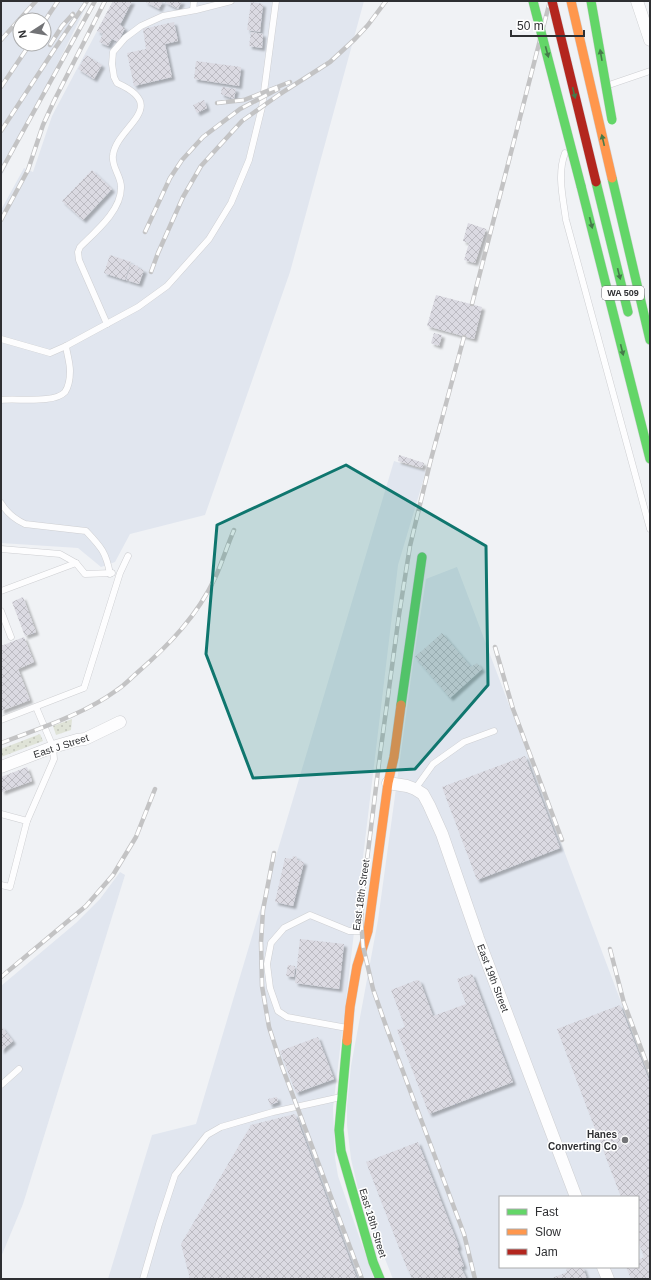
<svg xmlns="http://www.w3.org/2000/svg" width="651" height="1280" font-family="Arial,sans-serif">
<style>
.built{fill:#e1e6ef;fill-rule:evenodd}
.grass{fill:url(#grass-dots)}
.building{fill:url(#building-cross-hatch);filter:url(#shadow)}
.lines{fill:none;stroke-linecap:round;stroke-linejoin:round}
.lane-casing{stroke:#cecfd2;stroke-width:7}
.street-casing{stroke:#cecfd2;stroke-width:13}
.fast-casing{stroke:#cecfd2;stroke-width:10}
.slow-casing{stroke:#cecfd2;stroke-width:10}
.lane{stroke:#fdfdfe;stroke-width:6}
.street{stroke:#fdfdfe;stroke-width:12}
.fast{stroke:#63d668;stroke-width:9}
.slow{stroke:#ff974d;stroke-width:9}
.rail-casing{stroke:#c3c3c4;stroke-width:4.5}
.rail{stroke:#fff;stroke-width:3;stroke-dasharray:9;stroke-linecap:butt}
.fast-bridge-casing{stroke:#cecfd2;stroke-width:10;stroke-linecap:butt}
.slow-bridge-casing{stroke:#cecfd2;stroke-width:10;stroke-linecap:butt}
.jam-bridge-casing{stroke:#cecfd2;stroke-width:10;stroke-linecap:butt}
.fast-bridge{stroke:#63d668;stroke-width:9}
.slow-bridge{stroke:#ff974d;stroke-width:9}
.jam-bridge{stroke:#b3261e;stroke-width:9}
.oneway{fill:#467a4a}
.marked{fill:#0f766e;fill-opacity:0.2;stroke:#0f766e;stroke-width:3;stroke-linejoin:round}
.poi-dot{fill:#727376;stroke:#fff;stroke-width:1.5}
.labels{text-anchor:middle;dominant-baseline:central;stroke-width:3;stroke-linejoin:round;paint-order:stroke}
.shield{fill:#fff;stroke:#6d6d70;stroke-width:1}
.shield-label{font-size:9px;font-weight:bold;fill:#2e2f32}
.street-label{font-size:10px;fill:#2e2f32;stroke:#fff}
.poi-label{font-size:10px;font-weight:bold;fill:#2e2f32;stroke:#fff;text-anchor:end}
</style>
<defs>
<pattern id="grass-dots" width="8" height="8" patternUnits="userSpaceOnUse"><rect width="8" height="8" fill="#dfe3d7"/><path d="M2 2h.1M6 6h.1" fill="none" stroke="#c0c3b9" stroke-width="1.8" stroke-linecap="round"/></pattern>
<pattern id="building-cross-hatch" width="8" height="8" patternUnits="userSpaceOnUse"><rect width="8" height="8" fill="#dbdae2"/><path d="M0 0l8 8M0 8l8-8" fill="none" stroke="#bcbbc2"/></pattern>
<filter id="shadow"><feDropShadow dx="3" dy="3" stdDeviation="1" flood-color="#0004"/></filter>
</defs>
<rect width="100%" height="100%" fill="#f0f2f5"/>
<!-- built -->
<g class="built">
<path d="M1 1H89L1 177ZM20 20H44V44H20Z"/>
<polygon points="113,1 364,1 290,272 205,515 130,534 115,562 101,567 78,548 1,543 1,210 24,168 33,172 52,116"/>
<polygon points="394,461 426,471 398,565 333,1108 335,1158 338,1176 374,1279 108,1279 152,1135 196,1124"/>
<path d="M457 567 650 1079V1279H393L359 1193 351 1159 347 1125V1106L351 1066 378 920 414 657 426 579ZM500 1197H638V1267H500Z"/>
<polygon points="120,872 125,875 23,1204 1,1257 1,986 76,923 100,899"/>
</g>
<!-- grass -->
<g class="grass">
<polygon points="72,719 71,730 56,735 53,726"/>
<polygon points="40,734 43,741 1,757 1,749"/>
</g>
<!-- building -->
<g class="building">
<polygon points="113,1 132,1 120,25 125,28 118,42 112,39 108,46 99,42 103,34 97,31"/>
<polygon points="144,1 163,1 159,9"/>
<polygon points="163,1 182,1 178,9"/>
<polygon points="251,2 263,4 260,32 247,30"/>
<polygon points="174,22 178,41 165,44 172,77 134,86 127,53 146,49 143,29"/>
<polygon points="251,32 263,34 262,48 249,46"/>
<polygon points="86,55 102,65 94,79 78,69"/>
<polygon points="196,61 241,67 239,86 194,79"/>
<polygon points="222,87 236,89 234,99 221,94"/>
<polygon points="204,100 207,108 197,113 193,105"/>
<polygon points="92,170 112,189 83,220 62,201"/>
<polygon points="468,223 486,229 475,263 464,260 469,243 463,241"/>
<polygon points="110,255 131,262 125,280 104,273"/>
<polygon points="131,264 138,266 138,268 144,270 139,284 126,280"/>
<polygon points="436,295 482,307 474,339 427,326"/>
<polygon points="434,333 442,335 439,346 431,343"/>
<polygon points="399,455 424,463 422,468 398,461"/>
<polygon points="23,597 36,632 25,636 12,602"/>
<polygon points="442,633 471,667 477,663 482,669 450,698 415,657"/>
<polygon points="24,637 34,662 18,669 30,700 1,711 1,646"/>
<polygon points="525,756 560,848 477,880 442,787"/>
<polygon points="27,767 32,781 2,792 1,788 1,777"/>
<polygon points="293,856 297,857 297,860 304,862 293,906 275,902 285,858 292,859"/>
<polygon points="300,939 344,944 339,989 295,983"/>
<polygon points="288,965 295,966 294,977 286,976"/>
<polygon points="472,974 513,1082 429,1114 397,1030 405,1027 391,990 417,980 420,981 433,1016 466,1004 457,979"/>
<polygon points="620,1005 650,1083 650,1279 631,1279 626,1267 638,1267 638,1260 644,1257 638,1241 638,1197 621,1197 557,1029"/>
<polygon points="1,1026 13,1041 1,1051"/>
<polygon points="318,1037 334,1079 296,1093 280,1051"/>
<polygon points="277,1097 278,1102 270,1105 268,1099"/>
<polygon points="295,1114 357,1279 190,1279 181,1244 251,1125"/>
<polygon points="418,1142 459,1247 457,1248 464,1266 461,1267 466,1278 464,1279 412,1279 409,1271 408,1271 366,1162"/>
<polygon points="570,1267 579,1268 583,1267 587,1279 550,1279 567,1272 566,1269"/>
</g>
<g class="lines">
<!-- lane casing -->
<g class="lane-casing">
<g id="lane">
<polyline points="193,10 194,1"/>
<polyline points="609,85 650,71"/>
<path d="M565 153C557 174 563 198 566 220L650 529"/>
<path d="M107 324 79 260 78 252 80 247C95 232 121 211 121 188 122 177 111 167 113 155 117 126 171 107 117 83L114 77 112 64 113 52 125 38 141 26 163 16 196 10 231 1"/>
<polyline points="1,339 50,353 66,346 138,307 167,286 209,239 231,203 249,160 262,107 276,1"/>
<path d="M1 400C17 398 54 404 65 392 69 386 70 377 70 371 70 363 67 354 66 346"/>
<path d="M1 503C7 513 14 519 25 524L86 531C101 547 106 552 110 574"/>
<polyline points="1,549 60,554 76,563 85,574 112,573"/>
<polyline points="1,591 76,563"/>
<polyline points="1,611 11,637"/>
<polyline points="1,720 84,688 120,573 128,556"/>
<polyline points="415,789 433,764 464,742 494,731"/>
<polyline points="1,814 27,821 10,887 1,885"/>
<polyline points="27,821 54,759 53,747 36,707"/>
<polyline points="347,1028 287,1017 278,1011 270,988 267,964 271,943 284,928 310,915 349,931 367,931"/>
<polyline points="1,1085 19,1069"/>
<polyline points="143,1279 159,1224 175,1175 207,1135 221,1127 273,1112 341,1097"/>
</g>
</g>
<!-- street casing -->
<g class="street-casing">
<g id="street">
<polyline points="637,1 650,40"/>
<polyline points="1,767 53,747 77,740 85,739 120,722"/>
<polyline points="388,783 407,786 415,789 423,794 429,805 442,834 478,938 576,1197"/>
<polyline points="603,1267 608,1279"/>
</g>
</g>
<!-- fast casing -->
<g class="fast-casing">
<g id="fast">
<polyline points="612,178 650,340"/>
<polyline points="596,182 628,312"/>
<polyline points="581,186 650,459"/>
<polyline points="401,705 422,557"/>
<polyline points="347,1041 339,1130 341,1151 373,1262 380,1279"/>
</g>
</g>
<!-- slow casing -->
<g class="slow-casing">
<polyline id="slow" points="347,1041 350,1007 357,966 368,931 388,783 394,757 401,705"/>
</g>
<!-- lane -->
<use href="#lane" class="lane"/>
<!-- street -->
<use href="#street" class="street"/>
<!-- fast -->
<use href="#fast" class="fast"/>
<!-- slow -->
<use href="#slow" class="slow"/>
<!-- rail casing -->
<g class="rail-casing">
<g id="rail">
<polyline points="44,22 58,1"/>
<polyline points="1,40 36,1"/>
<polyline points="50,45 62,26 73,14"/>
<polyline points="1,87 30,44"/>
<polyline points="217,103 244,100 290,82"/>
<polyline points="1,131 54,50 87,1"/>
<polyline points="1,171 95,1"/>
<polyline points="1,220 28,170 43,125 54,101 105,1"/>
<polyline points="145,232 170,178 182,160 203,137 240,109 278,89"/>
<polyline points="151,272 158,253 183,197 201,166 242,121 280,94 330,62 355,39 368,25 386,1"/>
<polyline points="472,304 550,1"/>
<polyline points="464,337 430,463 410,546 399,615 380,755 364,884 361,920 363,946 373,989 387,1029 464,1234 475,1279"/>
<polyline points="495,647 513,709 562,840"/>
<path d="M1 743C40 728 83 715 117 690 125 685 131 678 138 672 169 645 197 616 215 578 222 563 227 546 234 530"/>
<polyline points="274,853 263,910 261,942 262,986 269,1027 281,1064 362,1279"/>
<polyline points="610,949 624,1003 650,1072"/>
<polyline points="1,977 86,906 113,875 136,837 155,789"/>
</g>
</g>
<!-- rail -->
<use href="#rail" class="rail"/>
<!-- fast-bridge casing -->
<g class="fast-bridge-casing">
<g id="fast-bridge">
<polyline points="533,1 581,186"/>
<polyline points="591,1 612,120"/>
</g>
</g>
<!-- slow-bridge casing -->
<g class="slow-bridge-casing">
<polyline id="slow-bridge" points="571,1 612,178"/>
</g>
<!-- jam-bridge casing -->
<g class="jam-bridge-casing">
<polyline id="jam-bridge" points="552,1 596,182"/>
</g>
<!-- fast-bridge -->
<use href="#fast-bridge" class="fast-bridge"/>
<!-- slow-bridge -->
<use href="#slow-bridge" class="slow-bridge"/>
<!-- jam-bridge -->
<use href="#jam-bridge" class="jam-bridge"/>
</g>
<!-- one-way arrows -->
<defs><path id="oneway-solid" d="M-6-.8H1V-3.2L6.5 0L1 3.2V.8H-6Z"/></defs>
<g class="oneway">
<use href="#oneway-solid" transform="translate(547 52) rotate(75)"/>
<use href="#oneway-solid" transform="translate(601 55) rotate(-100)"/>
<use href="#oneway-solid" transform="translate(574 93) rotate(76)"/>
<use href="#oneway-solid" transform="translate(603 140) rotate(-103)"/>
<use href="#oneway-solid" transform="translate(591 223) rotate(76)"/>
<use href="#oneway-solid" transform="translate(619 274) rotate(76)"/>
<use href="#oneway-solid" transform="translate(622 350) rotate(76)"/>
</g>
<!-- marked area -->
<path class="marked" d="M346 465 486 546 488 685 415 769 253 778 206 654 217 525Z"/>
<!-- markers -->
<circle class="poi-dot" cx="625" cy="1140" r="4"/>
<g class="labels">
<!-- shield labels -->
<rect class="shield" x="602" y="286" width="42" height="14" rx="3"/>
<g class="shield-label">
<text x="623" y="293">WA 509</text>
</g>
<!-- street labels -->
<g class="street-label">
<text transform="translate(61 746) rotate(-18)">East J Street</text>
<text transform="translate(361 895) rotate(-82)">East 18th Street</text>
<text transform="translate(493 978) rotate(69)">East 19th Street</text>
<text transform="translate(373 1223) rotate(73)">East 18th Street</text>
</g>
<!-- poi labels -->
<g class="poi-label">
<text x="617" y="1134">Hanes<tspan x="617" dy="12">Converting Co</tspan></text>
</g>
</g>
<!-- border -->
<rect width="651" height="1280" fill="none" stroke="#2e2f32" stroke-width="4"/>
<!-- legend -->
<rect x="499" y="1196" width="140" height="72" fill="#ffffff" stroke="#abacad"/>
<rect x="507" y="1209" width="20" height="6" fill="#63d668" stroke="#abacad"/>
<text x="535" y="1216" font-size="12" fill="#2e2f32">Fast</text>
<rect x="507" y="1229" width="20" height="6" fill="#ff974d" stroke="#abacad"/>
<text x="535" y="1236" font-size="12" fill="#2e2f32">Slow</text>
<rect x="507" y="1249" width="20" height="6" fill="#b3261e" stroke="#abacad"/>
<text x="535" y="1256" font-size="12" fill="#2e2f32">Jam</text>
<!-- north arrow -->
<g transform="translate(32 32) rotate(258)"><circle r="19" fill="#ffffff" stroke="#abacad"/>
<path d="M0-3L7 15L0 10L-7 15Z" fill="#727376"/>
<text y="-6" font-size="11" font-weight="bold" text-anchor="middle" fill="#2e2f32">N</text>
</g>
<!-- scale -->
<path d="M511 30v6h73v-6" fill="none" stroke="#2e2f32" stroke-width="2"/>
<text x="517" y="30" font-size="12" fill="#2e2f32" stroke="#ffffff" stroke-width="3" paint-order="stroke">50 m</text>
</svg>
